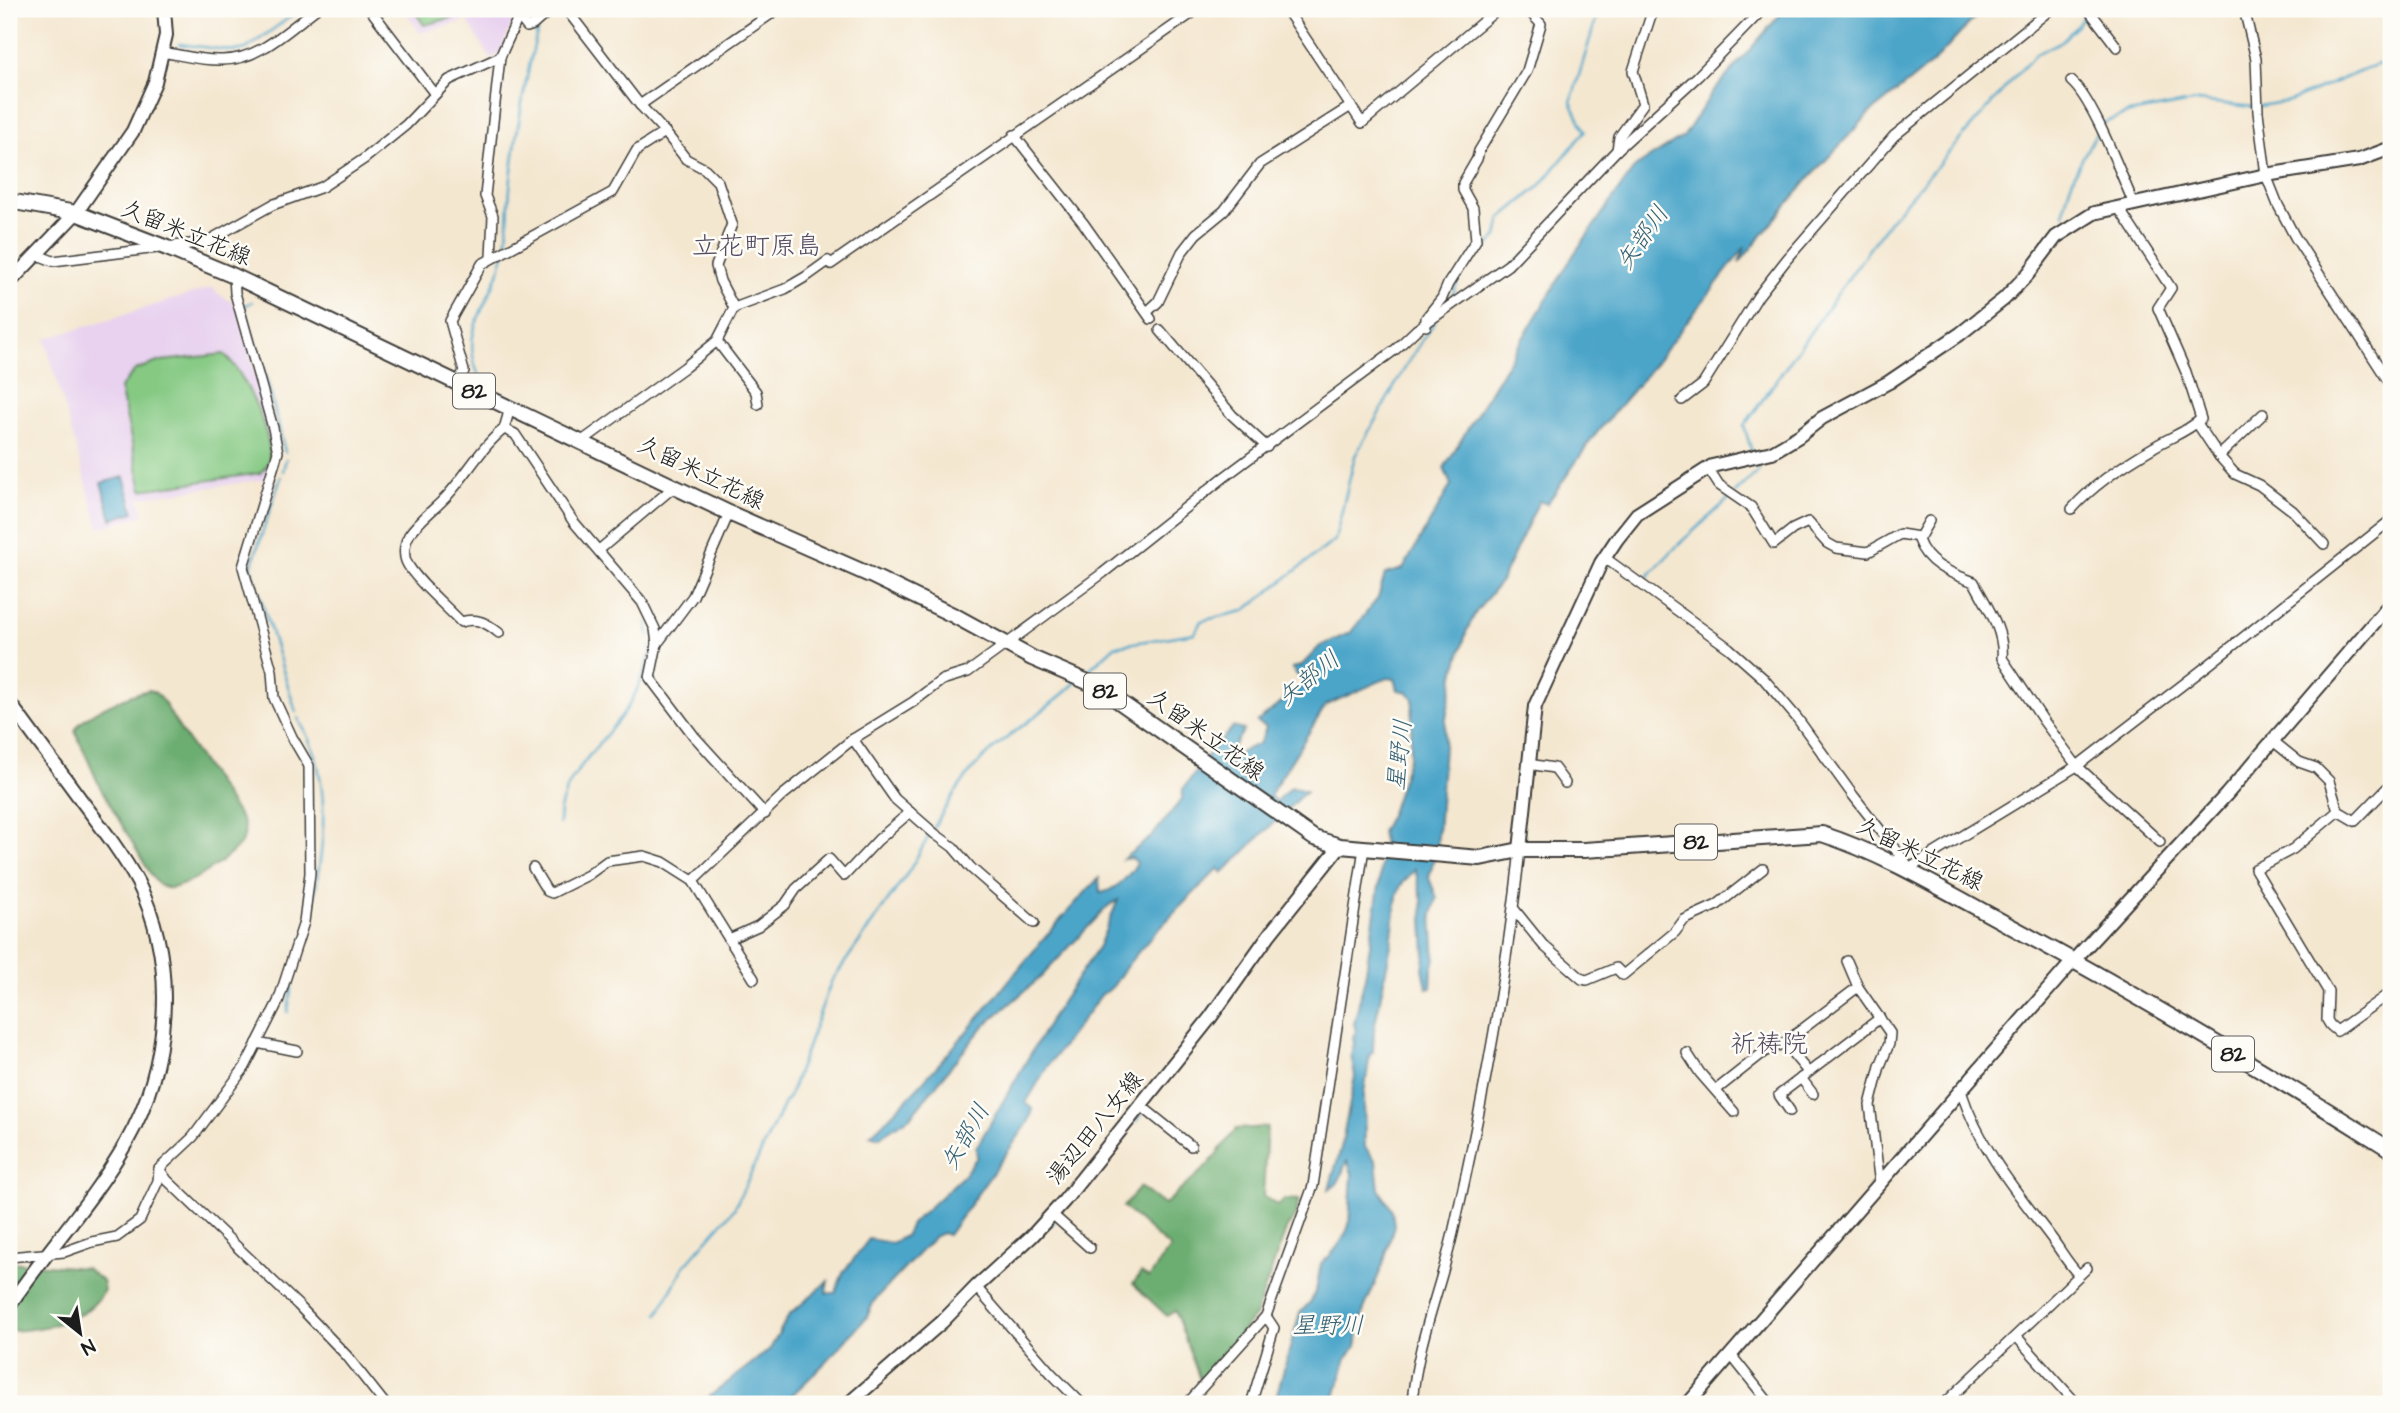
<svg xmlns="http://www.w3.org/2000/svg" width="2400" height="1413" font-family="'Architects Daughter','Klee One',sans-serif">
<style>
.built{fill:#e8d2ef}
.green{fill:#85c983;stroke:#507250;stroke-width:2}
.forest{fill:#6cad71;stroke:#446446;stroke-width:2}
.water{fill:#4ba5c9;stroke:#346072;stroke-width:2}
.lines{fill:none;stroke-linecap:round;stroke-linejoin:round}
.stream{stroke:#4ba5c9;stroke-width:2.5}
.street-casing{stroke:#3c3a37;stroke-width:12}
.secondary-casing{stroke:#3c3a37;stroke-width:16}
.primary-casing{stroke:#3c3a37;stroke-width:18}
.street{stroke:#fff;stroke-width:9}
.secondary{stroke:#fff;stroke-width:12}
.primary{stroke:#fff;stroke-width:14}
.labels{text-anchor:middle;dominant-baseline:central;stroke-width:5;stroke-linejoin:round;paint-order:stroke}
.shield{fill:#fdfcf7;stroke:#605f5e;stroke-width:2}
.shield-label{font-size:21px;font-weight:bold;fill:#1c1c1c}
.street-label{font-size:23px;fill:#1c1c1c;stroke:#fdfcf7}
.water-label{font-size:24px;font-style:italic;fill:#346072;stroke:#fdfcf7}
.quarter-label{font-size:26px;fill:#554c62;stroke:#fdfcf7}
</style>
<rect width="100%" height="100%" fill="#fdfcf7"/>
<filter id="ink" filterUnits="userSpaceOnUse"><feTurbulence type="fractalNoise" baseFrequency=".0143" numOctaves="2"/><feDisplacementMap in="SourceGraphic" scale="14" xChannelSelector="R" yChannelSelector="G"/><feConvolveMatrix kernelMatrix="1 2 1 2 8 2 1 2 1" color-interpolation-filters="sRGB"/></filter>
<filter id="wash" filterUnits="userSpaceOnUse"><feTurbulence type="fractalNoise" baseFrequency=".00686" numOctaves="4" result="noise"/><feDisplacementMap in="SourceGraphic" scale="28" xChannelSelector="R" yChannelSelector="G"/><feGaussianBlur stdDeviation="1.57" result="paint"/><feColorMatrix in="noise" values="0 0 0 0 0 0 0 0 0 0 0 0 0 0 0 0 0 1.4 0 .05"/><feComposite in="paint" operator="in"/></filter>
<g filter="url(#wash)">
<rect width="100%" height="100%" fill="#f4e7d0"/>
<!-- built -->
<g class="built">
<polygon points="404,9 517,9 501,51 491,59 467,20 420,33"/>
<polygon points="213,287 217,293 237,305 275,449 273,466 265,479 139,498 144,515 99,528 45,339"/>
</g>
<!-- green -->
<g class="green">
<polygon points="413,9 461,9 455,17 424,25"/>
<path d="M224 354C243 370 273 434 269 459 268 465 264 469 261 473L142 490 120 388 135 370 161 361Z"/>
</g>
<!-- forest -->
<g class="forest">
<path d="M150 690C161 694 167 708 173 718 189 744 207 768 224 794 230 803 237 812 242 821 244 825 245 832 244 837 241 852 183 891 167 888 158 887 156 881 151 875L100 787 75 731C81 714 132 693 150 690Z"/>
<polygon points="1267,1127 1263,1196 1278,1206 1284,1199 1299,1200 1294,1219 1287,1227 1255,1316 1200,1380 1175,1311 1167,1316 1133,1284 1141,1273 1149,1278 1170,1248 1123,1207 1140,1187 1164,1205 1208,1165 1236,1129"/>
<path d="M9 1262 86 1268 102 1281 104 1290C88 1322 41 1330 9 1331Z"/>
</g>
<!-- water -->
<g class="water">
<path d="M1785 9H2000L1997 11 1979 13 1934 62 1869 114 1810 177 1739 263 1745 247 1645 376 1594 436 1547 504 1539 501 1501 581 1476 612 1467 630 1455 671 1446 718 1437 848 1429 878 1437 898 1432 914 1435 959 1432 969 1431 988 1427 989 1423 968 1425 956 1422 900 1415 869 1401 885 1397 896 1391 945 1374 1030 1373 1052 1370 1054 1364 1094 1365 1147 1376 1161 1379 1189 1392 1210 1394 1225 1383 1265 1364 1309 1356 1346 1346 1360 1333 1404H1274L1300 1313 1311 1301 1316 1291 1321 1263C1333 1255 1345 1238 1349 1225L1352 1173 1347 1161C1341 1172 1342 1184 1329 1189L1341 1148 1355 1076 1351 1054 1354 1044 1353 1037 1356 1031 1354 1024 1365 977 1379 886 1383 842 1381 832 1391 813 1410 755 1413 699 1408 692 1398 690 1395 679 1387 678 1326 705 1270 795 1275 802 1291 787 1306 791 1223 873 1219 868C1186 901 1151 934 1123 971 1116 981 1113 990 1102 994L1047 1067 1026 1103 1033 1110 1028 1123 948 1235 942 1233 934 1237 874 1301 867 1317 826 1362 783 1404H700L770 1349 789 1315 828 1281 826 1293H835L843 1273 869 1239 892 1243 905 1236 911 1224 963 1176 977 1157 976 1148 1053 1015 1099 946 1118 900 1108 906 1041 977 983 1027 910 1117 879 1137 870 1135C954 1058 1019 960 1099 878L1100 893C1116 890 1129 876 1137 863L1132 858 1123 859 1152 836 1182 799 1183 789 1210 752 1233 727 1244 730 1223 762 1229 766C1232 761 1237 755 1242 752 1258 740 1258 753 1266 727L1257 722 1304 684 1292 668 1301 666 1320 646 1350 633 1378 598 1385 574 1403 569 1451 485 1444 468 1574 254 1635 167 1684 136 1712 93Z"/>
<polygon points="124,477 134,512 112,519 101,483"/>
</g>
<g class="lines">
<!-- stream -->
<g class="stream">
<polyline points="179,44 235,51 246,49 301,9"/>
<polyline points="2102,124 2129,113 2198,101 2253,107 2290,101 2378,64 2391,67"/>
<path d="M2064 214C2066 184 2084 155 2098 130"/>
<path d="M506 249C509 225 508 202 511 178 517 126 526 75 539 24"/>
<polyline points="252,302 244,306 269,388 285,452"/>
<polyline points="1449,302 1464,269 1497,237 1501,218 1540,186 1585,131 1571,102 1599,9"/>
<path d="M502 397C486 389 480 382 475 365 465 331 483 311 495 281 499 273 501 264 504 255"/>
<polyline points="521,427 522,431"/>
<polyline points="1752,452 1744,426 1889,221 2018,73 2036,54 2062,41 2076,27 2086,13"/>
<polyline points="283,471 286,459"/>
<polyline points="281,477 251,567 296,712"/>
<polyline points="1735,493 1759,470 1756,462"/>
<polyline points="1644,580 1679,544 1730,498"/>
<polyline points="647,622 649,636"/>
<polyline points="1083,675 1115,646 1195,633 1201,621 1244,611 1335,540 1355,456 1410,359 1435,321"/>
<path d="M298 718C306 732 313 747 317 763 330 811 320 867 311 915"/>
<path d="M559 824C557 778 607 741 629 705 639 688 646 669 652 650L650 647"/>
<path d="M933 829C945 808 957 788 972 770 1002 736 1044 714 1076 682"/>
<polyline points="288,1012 292,983 309,922"/>
<polyline points="1136,1121 1142,1114"/>
<polyline points="1051,1225 1054,1222"/>
<polyline points="658,1314 685,1265 734,1209 784,1103 789,1097 831,982 909,871 930,834"/>
</g>
</g>
</g>
<g filter="url(#ink)">
<g class="lines">
<!-- street casing -->
<g class="street-casing">
<g id="street">
<polyline points="370,9 435,94"/>
<polyline points="566,9 640,105 665,132 686,159 705,169 718,182 732,224 716,266 720,281 734,308"/>
<polyline points="1286,9 1362,123 1498,9"/>
<polyline points="2088,9 2117,47"/>
<polyline points="2244,9 2256,59 2258,112 2266,175 2278,205 2295,237 2391,385"/>
<polyline points="518,15 527,27 533,25 551,9"/>
<path d="M162 52C181 55 202 61 222 60 259 60 288 30 316 9"/>
<path d="M2071 81C2094 101 2120 173 2134 204"/>
<polyline points="640,105 778,9"/>
<polyline points="1014,135 1084,224 1151,319"/>
<polyline points="1617,150 1619,137 1643,104 1633,71 1653,9"/>
<polyline points="35,254 53,261 206,242 272,205 322,187 364,159 406,125 449,80 500,57"/>
<polyline points="491,257 493,216 485,196 500,57 522,9"/>
<polyline points="1147,312 1158,302 1182,252 1196,234 1224,211 1260,164 1351,106"/>
<polyline points="1426,326 1426,318 1442,298 1448,284 1476,240 1473,208 1463,190 1463,183 1477,159 1479,151 1527,71 1541,24 1527,9"/>
<polyline points="1160,330 1232,415 1267,447"/>
<polyline points="717,341 756,392 758,404"/>
<polyline points="457,384 464,371 450,321 482,264 613,192 637,150 665,132"/>
<polyline points="1682,400 1703,384 1758,296 1787,259 1894,136 2051,9"/>
<polyline points="510,408 504,429 515,434 573,521 642,602 655,629 657,644"/>
<polyline points="2197,423 2219,456 2235,474 2259,485 2293,511 2324,544"/>
<polyline points="582,441 685,367 717,341 734,308 785,289 807,276 828,261 831,264 1198,9"/>
<polyline points="2219,456 2263,414"/>
<polyline points="1708,468 1719,485 1751,507 1774,544 1793,529 1808,522 1827,543 1836,548 1868,552 1900,534 1919,537"/>
<path d="M2072 509C2092 486 2128 462 2154 447 2170 437 2187 432 2201 419L2186 372 2158 308 2171 288 2118 207"/>
<polyline points="729,513 693,596 657,644 650,678 694,736 765,814"/>
<path d="M1929 521 1918 540C1927 565 1951 573 1974 582 1986 605 2005 631 2002 658L2043 720 2077 766 2160 842"/>
<polyline points="599,550 675,486"/>
<polyline points="1605,558 1729,648 1763,678 1797,718 1852,794 1910,868"/>
<path d="M499 633C487 623 477 617 461 622 447 607 413 578 406 561 403 553 405 542 409 535 419 520 435 509 447 496 467 474 481 447 504 429"/>
<polyline points="853,739 895,799 935,834 953,847 971,868 1034,923"/>
<polyline points="2273,741 2299,762 2316,768 2329,781 2338,811 2293,849 2255,869 2328,991 2327,1020 2330,1025 2337,1031 2391,992"/>
<polyline points="1528,764 1554,768 1565,783"/>
<polyline points="2338,811 2355,821 2391,784"/>
<polyline points="533,868 547,891 552,893 588,875 607,861 644,856 663,862 693,881 754,979"/>
<polyline points="1905,871 2077,766 2211,663 2391,520"/>
<polyline points="693,881 783,795 853,739 913,702 942,680 968,672 1005,645 1103,573 1223,478 1396,349 1416,330 1508,265 1617,150 1698,76 1763,9"/>
<polyline points="1514,909 1543,945 1582,979 1587,980 1616,968 1623,975 1675,932 1684,920 1717,905 1763,869"/>
<polyline points="729,939 758,926 785,905 796,889 829,859 844,876 878,840 910,812"/>
<polyline points="1847,961 1858,987 1890,1033 1889,1044 1880,1066 1870,1105 1880,1185"/>
<polyline points="257,1043 297,1051"/>
<polyline points="1784,1043 1808,1072"/>
<polyline points="1687,1053 1700,1073 1734,1112"/>
<polyline points="1801,1078 1813,1094"/>
<polyline points="1716,1090 1764,1052 1784,1043 1858,987"/>
<path d="M1961 1091C1979 1147 2015 1190 2050 1236 2060 1249 2067 1263 2079 1275"/>
<polyline points="1140,1105 1191,1146"/>
<polyline points="1790,1111 1779,1095 1880,1018"/>
<polyline points="159,1169 167,1180 298,1305 347,1356 385,1404"/>
<polyline points="1052,1214 1090,1248"/>
<polyline points="9,1257 64,1252 92,1242 117,1237 140,1220 158,1181 159,1169 193,1137 245,1067 278,1002 304,922 310,873 309,766 292,737 274,698 272,671 243,567 278,452 273,428 235,293 234,276"/>
<polyline points="976,1287 1051,1373 1082,1404"/>
<polyline points="2016,1336 2077,1404"/>
<polyline points="1731,1355 1770,1404"/>
<polyline points="1187,1404 1266,1316 1313,1186 1364,848"/>
<polyline points="1251,1404 1274,1328 1266,1316"/>
<path d="M1412 1404C1416 1346 1440 1290 1453 1233 1482 1107 1506 979 1520 850"/>
<polyline points="1944,1404 2087,1268"/>
</g>
</g>
<!-- secondary casing -->
<g class="secondary-casing">
<g id="secondary">
<polyline points="9,283 76,213 133,131 155,82 166,35 164,9"/>
<path d="M9 702C34 736 59 770 84 804 103 829 123 855 138 883 178 963 170 1066 126 1143 93 1201 46 1251 9 1306"/>
<polyline points="1520,850 1535,706 1601,563 1617,539 1637,514 1712,466 1772,452 1799,436 1822,418 1889,382 1960,334 2004,299 2028,274 2056,237 2094,213 2266,175 2359,160 2391,148"/>
<polyline points="848,1404 942,1322 976,1287 1032,1236 1064,1201 1210,1018 1269,935 1340,846"/>
<polyline points="1688,1404 2074,960 2226,795 2391,603"/>
</g>
</g>
<!-- primary casing -->
<g class="primary-casing">
<path id="primary" d="M9 201 76 213 167 248 234 276 729 513 870 575 955 616 1032 658 1097 686 1314 838 1340 846 1480 858 1520 850H1584L1822 834C1887 855 1952 895 2012 927 2141 997 2267 1072 2391 1150"/>
</g>
<!-- street -->
<use href="#street" class="street"/>
<!-- secondary -->
<use href="#secondary" class="secondary"/>
<!-- primary -->
<use href="#primary" class="primary"/>
</g>
</g>
<g class="labels">
<!-- shield labels -->
<g class="shield">
<rect x="453" y="373.5" width="42" height="35" rx="5"/>
<rect x="1084" y="673.5" width="42" height="35" rx="5"/>
<rect x="1675" y="824.5" width="42" height="35" rx="5"/>
<rect x="2212" y="1036.5" width="42" height="35" rx="5"/>
</g>
<g class="shield-label">
<text x="474" y="391">82</text>
<text x="1105" y="691">82</text>
<text x="1696" y="842">82</text>
<text x="2233" y="1054">82</text>
</g>
<!-- street labels -->
<g class="street-label">
<text transform="translate(186 233) rotate(22)">久留米立花線</text>
<text transform="translate(701 473) rotate(26)">久留米立花線</text>
<text transform="translate(1206 735) rotate(36)">久留米立花線</text>
<text transform="translate(1920 854) rotate(26)">久留米立花線</text>
<text transform="translate(1095 1128) rotate(-51)">湯辺田八女線</text>
</g>
<!-- water labels -->
<g class="water-label">
<text transform="translate(1643 238) rotate(-55)">矢部川</text>
<text transform="translate(1309 679) rotate(-39)">矢部川</text>
<text transform="translate(1400 755) rotate(-84)">星野川</text>
<text transform="translate(966 1137) rotate(-60)">矢部川</text>
<text x="1328" y="1326">星野川</text>
</g>
<!-- quarter labels -->
<g class="quarter-label">
<text x="757" y="246">立花町原島</text>
<text x="1769" y="1044">祈祷院</text>
</g>
</g>
<!-- margin -->
<rect width="2400" height="1413" fill="none" stroke="#fdfcf7" stroke-width="35"/>
<!-- north arrow -->
<g transform="translate(80 1333) rotate(150)" stroke="#fdfcf7" stroke-width="5" paint-order="stroke">
<path d="M0-5L12 26L0 18L-12 26Z" fill="#1c1c1c"/>
<text y="-10" font-size="19" font-weight="bold" text-anchor="middle" fill="#1c1c1c">N</text>
</g>
</svg>
